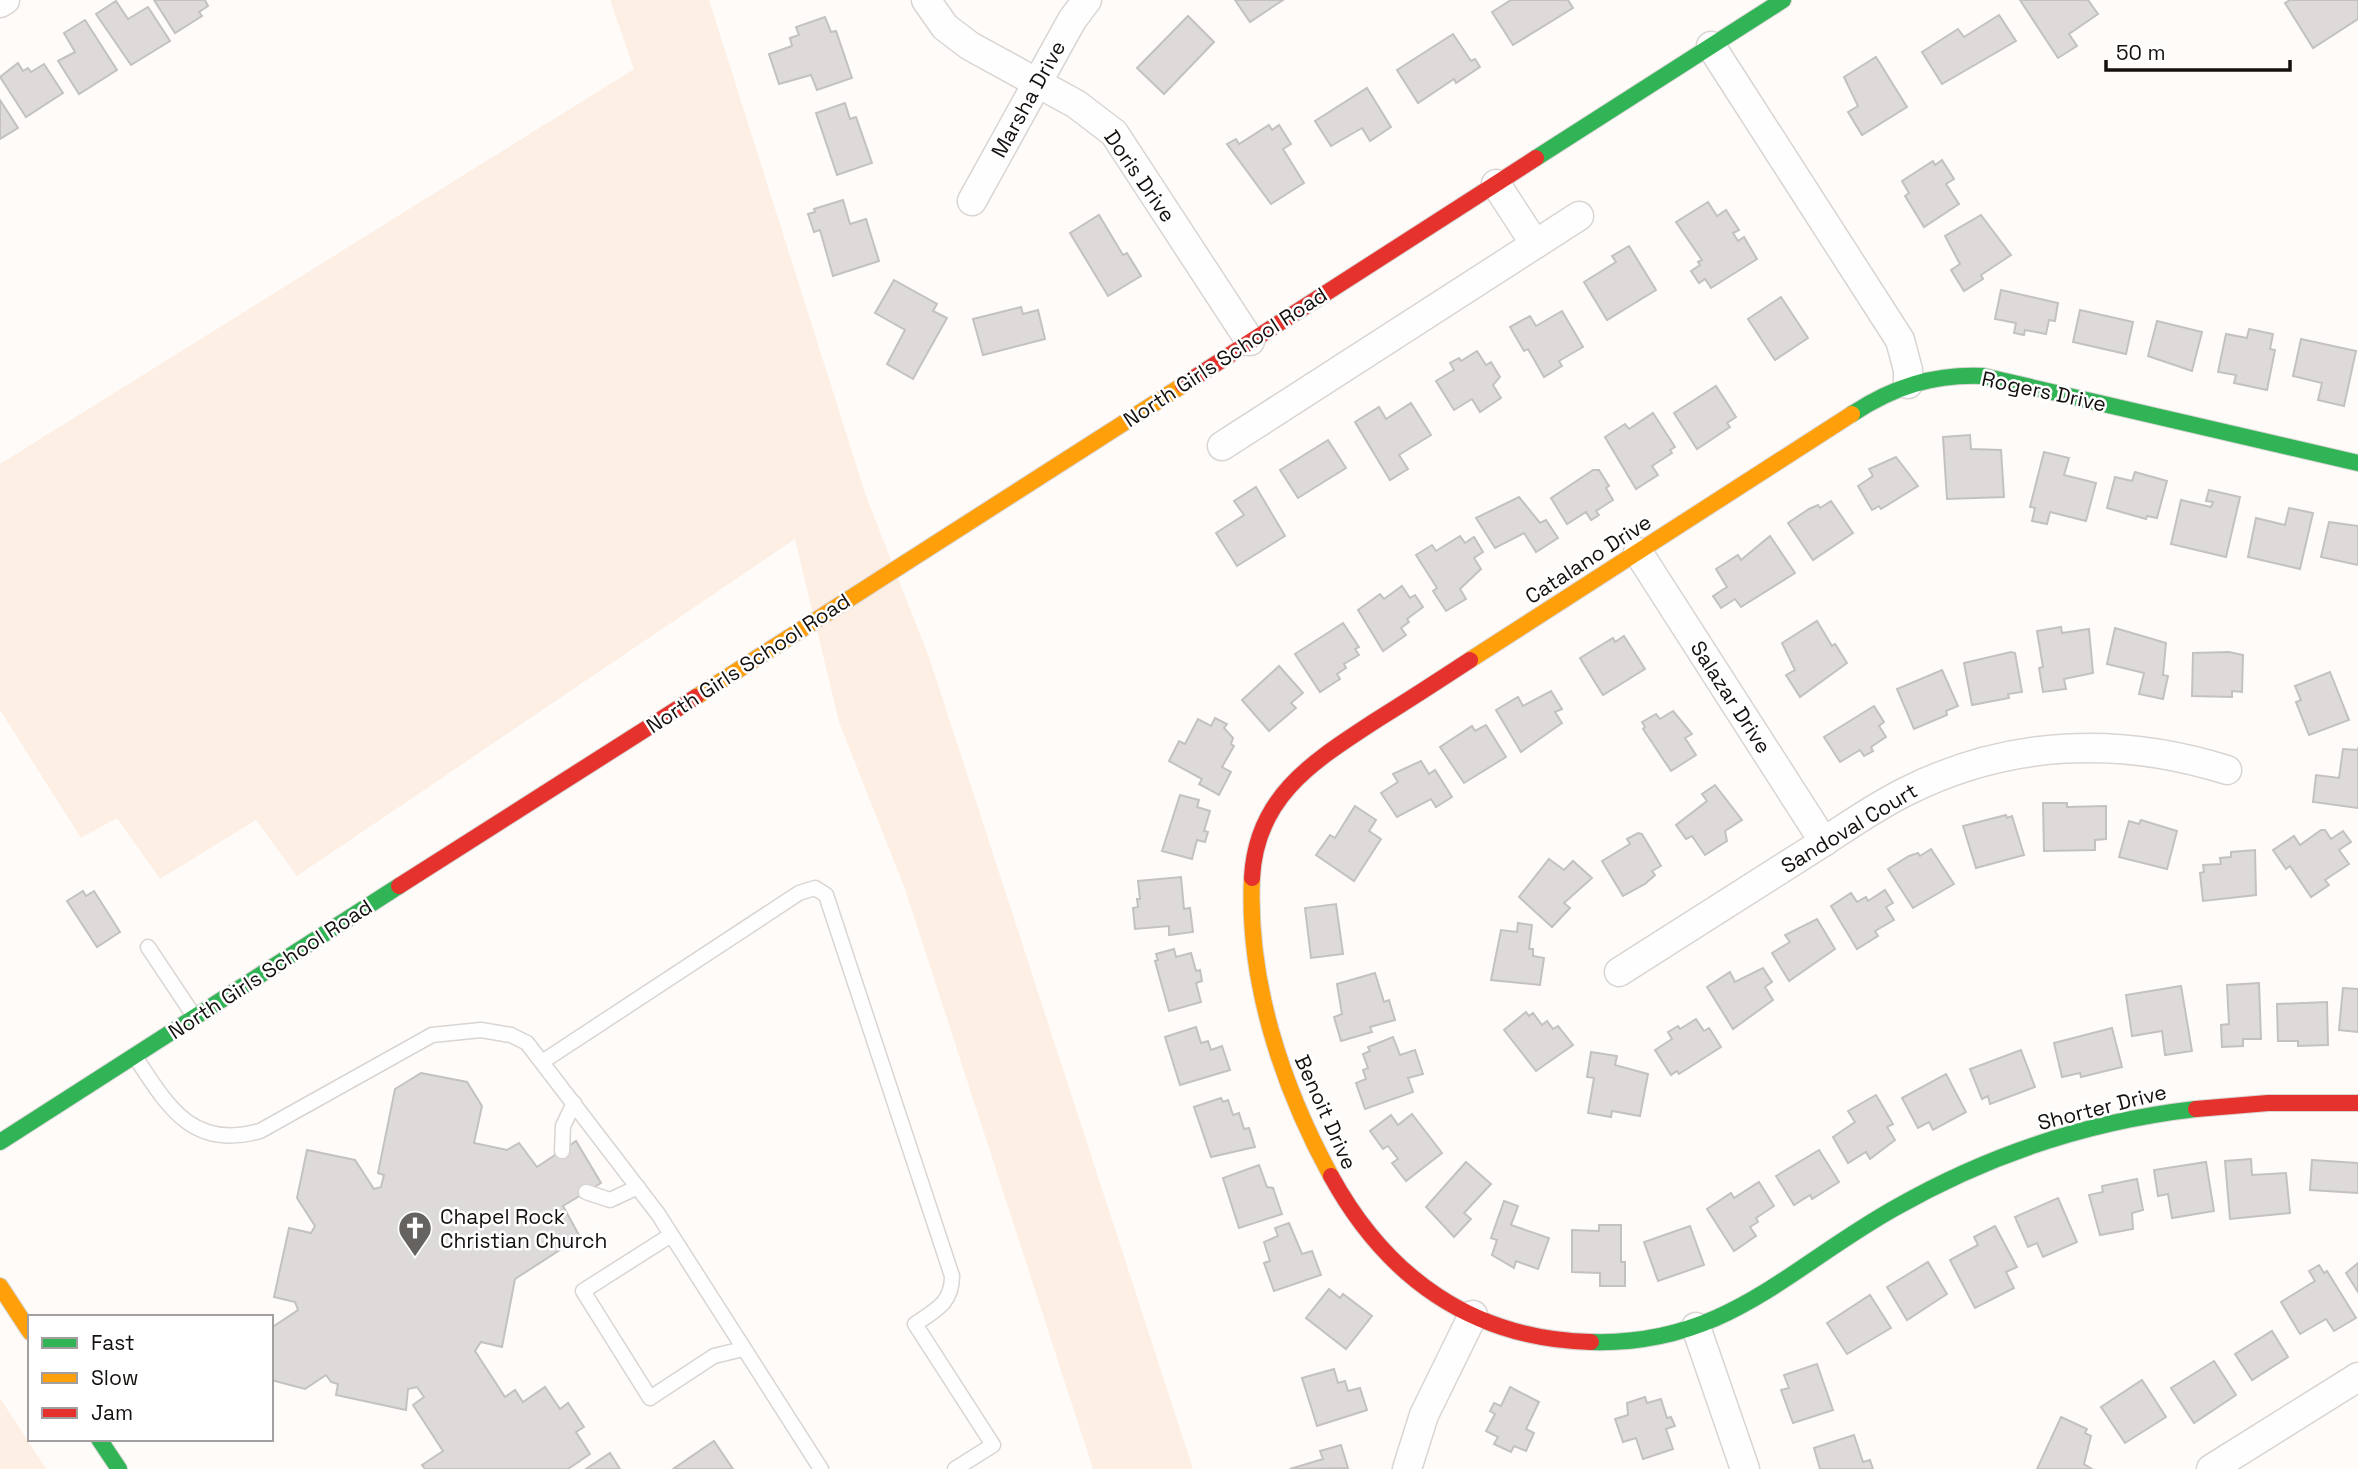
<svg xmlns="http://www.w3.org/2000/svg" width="2358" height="1469" font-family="'Space Grotesk',sans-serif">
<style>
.green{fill:#feefe4}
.building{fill:#dedada;stroke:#c4c1c1;stroke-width:2}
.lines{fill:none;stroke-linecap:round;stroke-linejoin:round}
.lane-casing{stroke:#d8d5d3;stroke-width:17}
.street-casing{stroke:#d8d5d3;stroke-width:31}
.fast-casing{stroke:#d8d5d3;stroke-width:18}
.slow-casing{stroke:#d8d5d3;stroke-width:18}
.jam-casing{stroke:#d8d5d3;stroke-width:18}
.lane{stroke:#fffefe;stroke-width:14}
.street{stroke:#fffefe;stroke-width:28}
.fast{stroke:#30b455;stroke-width:16}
.slow{stroke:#ff9f0a;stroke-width:16}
.jam{stroke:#e5322d;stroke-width:16}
.labels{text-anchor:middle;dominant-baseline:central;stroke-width:5;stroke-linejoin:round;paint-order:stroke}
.street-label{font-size:21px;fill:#14100e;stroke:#fff}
.poi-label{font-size:21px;fill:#14100e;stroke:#fff;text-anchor:start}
</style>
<rect width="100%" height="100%" fill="#fefbf9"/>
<!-- green -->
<g class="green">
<polygon points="610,0 709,0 866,496 930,660 1193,1469 1093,1469 905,889 839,722 795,539 297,876 256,820 160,879 117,818 81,838 0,710 0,464 634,69"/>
<polygon points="0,1398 46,1469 0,1469"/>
</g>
<!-- building -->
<g class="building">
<polygon points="154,0 205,0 208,6 199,12 202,16 175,33"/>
<polygon points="1235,0 1283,0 1250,22"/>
<polygon points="1511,0 1568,0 1573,8 1513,45 1492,12"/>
<polygon points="2020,0 2088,0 2098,14 2069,34 2077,46 2058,58"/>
<polygon points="2290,0 2358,0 2358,19 2313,48 2285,3"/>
<polygon points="116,1 128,19 148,7 170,41 131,65 96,14"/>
<polygon points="1999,15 2016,41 1942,84 1922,52 1958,29 1964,37"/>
<polygon points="1188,16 1214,42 1164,94 1137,68"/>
<polygon points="825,17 831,32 836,31 852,78 817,90 811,75 779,84 769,54 792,46 790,38 799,35 796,27"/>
<polygon points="85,20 117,70 79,94 58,61 75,52 64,33"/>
<polygon points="1453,34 1471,61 1475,59 1480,67 1456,83 1454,79 1418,103 1397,70"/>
<polygon points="1876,57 1907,107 1862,135 1848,112 1858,106 1844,77"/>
<polygon points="18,63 23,71 28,68 31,72 44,64 63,93 26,117 0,77"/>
<polygon points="1367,88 1391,127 1370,141 1362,128 1331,146 1315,121"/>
<polygon points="0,100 18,128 0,139"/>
<polygon points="845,103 850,119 856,117 872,163 837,175 816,113"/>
<polygon points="1269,125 1272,130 1279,125 1291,144 1283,149 1304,183 1271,204 1227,144 1236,139 1239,144"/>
<polygon points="1942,160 1954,179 1946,184 1959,204 1924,227 1905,196 1909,193 1902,181 1933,161 1935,165"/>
<polygon points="843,200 850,224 866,219 879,261 833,276 820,230 814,232 808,214 815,212 814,209"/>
<polygon points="1708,202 1717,216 1726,210 1739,230 1733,233 1738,241 1744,237 1757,259 1711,288 1705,279 1699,283 1691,271 1700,265 1698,262 1702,260 1676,222"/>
<polygon points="1099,215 1123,255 1127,253 1141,276 1108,296 1070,233"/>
<polygon points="1981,215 2011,255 1981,275 1983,279 1964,291 1951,270 1960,264 1945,236"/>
<polygon points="1629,246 1656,290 1607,320 1584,282 1616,262 1612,256"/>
<polygon points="894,280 937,304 933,311 947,318 913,379 887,364 905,330 875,313"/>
<polygon points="2001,290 2058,303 2055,321 2049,320 2046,334 2025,330 2024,335 2014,333 2016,323 1995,319"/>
<polygon points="1781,297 1808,338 1775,360 1748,319"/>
<polygon points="1021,307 1023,314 1038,310 1045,339 983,355 973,319"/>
<polygon points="2080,310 2133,322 2126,354 2073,342"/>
<polygon points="1562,311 1583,347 1559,361 1562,366 1544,377 1528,349 1524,351 1510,327 1530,316 1536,326"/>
<polygon points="2157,321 2202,332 2192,371 2148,356"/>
<polygon points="2249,329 2273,334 2270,349 2275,350 2267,390 2234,383 2236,375 2218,372 2226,334 2247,338"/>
<polygon points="2301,339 2356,351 2344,406 2318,400 2322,383 2293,376"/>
<polygon points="1477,351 1486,365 1491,362 1500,377 1493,385 1501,398 1480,412 1472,399 1454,410 1436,381 1454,370 1450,363 1459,358 1461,361"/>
<polygon points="1716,386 1736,417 1727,423 1730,427 1697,449 1674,413"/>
<polygon points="1411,403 1431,435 1399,455 1408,469 1390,480 1355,422 1379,407 1386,419"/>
<polygon points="1653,413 1675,447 1670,450 1672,453 1652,466 1658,475 1636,489 1605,437 1625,424 1629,429"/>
<polygon points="1970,435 1971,449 2001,450 2004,497 1947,499 1943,437"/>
<polygon points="1328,440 1346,468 1298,498 1280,470"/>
<polygon points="2044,452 2069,458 2064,475 2096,483 2086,521 2050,512 2047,524 2032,521 2035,508 2030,507"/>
<polygon points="1896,457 1918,486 1881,509 1879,506 1872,510 1858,486 1873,476 1869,469"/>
<polygon points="1593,470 1599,470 1609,486 1606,488 1613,500 1596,511 1599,515 1591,520 1586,512 1567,524 1551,498"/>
<polygon points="2135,472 2167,481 2157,518 2147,516 2146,519 2107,508 2115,477 2132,481"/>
<polygon points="1256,487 1285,536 1237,566 1216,533 1244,515 1234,501"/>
<polygon points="2209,490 2240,497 2226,557 2171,544 2181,500 2211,507 2213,502 2206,501"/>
<polygon points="1519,497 1540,523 1546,520 1558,538 1536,552 1524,533 1495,548 1476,518"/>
<polygon points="1831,501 1853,533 1813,560 1788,523 1809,509 1818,505 1820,508"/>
<polygon points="2289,508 2313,513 2300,569 2248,557 2256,518 2285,525"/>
<polygon points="2329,522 2358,526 2358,565 2321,557"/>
<polygon points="1460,536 1465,543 1474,537 1483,552 1474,558 1481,569 1460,589 1466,599 1446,611 1433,591 1437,588 1416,555 1432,545 1436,551"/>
<polygon points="1770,536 1795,573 1741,607 1735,599 1721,608 1713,596 1727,587 1716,569 1738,555 1741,560"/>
<polygon points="1402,586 1410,598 1415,595 1423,607 1407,619 1409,622 1401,628 1406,635 1383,651 1358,610 1380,594 1384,599"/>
<polygon points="1817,621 1832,646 1835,644 1847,663 1800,697 1786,675 1795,670 1782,643"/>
<polygon points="1343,623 1359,647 1355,649 1359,655 1344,664 1346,668 1337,674 1340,679 1320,692 1295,654"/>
<polygon points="2061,627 2062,633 2089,629 2093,673 2064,679 2066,689 2043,692 2039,668 2043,667 2037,631"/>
<polygon points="2115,628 2166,643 2163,675 2168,676 2163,699 2139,694 2144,673 2107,664"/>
<polygon points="1624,636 1645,669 1603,695 1580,658 1613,638 1615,642"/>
<polygon points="2011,652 2015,653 2022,692 2008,694 2009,698 1972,705 1964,663"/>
<polygon points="2229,652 2243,655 2242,692 2232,691 2232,697 2192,696 2193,653"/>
<polygon points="1279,666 1303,693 1291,703 1296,708 1269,731 1242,700"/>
<polygon points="1942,670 1958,706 1946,711 1947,715 1914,729 1897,689"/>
<polygon points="2330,672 2349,720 2309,735 2296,702 2301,700 2295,686"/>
<polygon points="1551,691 1562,709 1555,712 1562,723 1521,752 1496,710 1518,697 1523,706"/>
<polygon points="1874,706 1884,722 1879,726 1886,737 1871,747 1873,751 1864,756 1860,750 1840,762 1824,737"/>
<polygon points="1673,711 1692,734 1685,738 1696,755 1671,771 1643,729 1645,727 1642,722 1656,714 1660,719"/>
<polygon points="1215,718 1227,724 1224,728 1233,738 1231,744 1234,746 1222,767 1231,772 1219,795 1199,784 1202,779 1169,761 1179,741 1185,744 1198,719 1211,726"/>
<polygon points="1486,725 1506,757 1464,783 1440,747 1472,726 1475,731"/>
<polygon points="2358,747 2358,808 2313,802 2316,775 2339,778 2343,749 2358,750"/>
<polygon points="1421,761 1429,774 1435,770 1452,797 1436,807 1431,799 1397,817 1381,793 1398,782 1393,774"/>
<polygon points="1715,785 1742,820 1725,831 1727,841 1705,855 1692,836 1686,839 1676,825 1707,801 1702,794"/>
<polygon points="1180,795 1199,800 1197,807 1210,811 1204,831 1208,832 1205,842 1197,840 1192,859 1162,851"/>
<polygon points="2043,803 2067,803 2067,807 2106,806 2106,839 2095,840 2095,850 2044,851"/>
<polygon points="1355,806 1376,820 1369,831 1381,839 1354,881 1316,855 1330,835 1335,838"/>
<polygon points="2006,815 2007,818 2012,816 2024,855 1976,868 1963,826"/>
<polygon points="2141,820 2177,831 2167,869 2119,857 2129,821 2139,824"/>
<polygon points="2321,830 2325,830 2331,839 2343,831 2351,842 2339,850 2349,864 2325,880 2329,885 2311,897 2290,866 2286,869 2273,850 2294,836 2300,845"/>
<polygon points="1638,833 1642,834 1661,866 1652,871 1655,875 1645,884 1623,896 1602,861 1630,844 1627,839"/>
<polygon points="1931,849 1954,884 1913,908 1888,869 1909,856 1918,853 1920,856"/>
<polygon points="2255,850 2256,895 2203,901 2200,873 2204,872 2203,865 2221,864 2220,858 2231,857 2231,852"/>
<polygon points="1549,859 1564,870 1573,861 1592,878 1564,903 1570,908 1552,927 1519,897"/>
<polygon points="1181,877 1184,909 1190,908 1193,932 1169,935 1169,926 1135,929 1133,908 1138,907 1137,899 1140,899 1138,881"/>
<polygon points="1885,890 1893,903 1886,907 1894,920 1875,931 1878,936 1857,949 1831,906 1851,893 1857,902 1866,897 1868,901"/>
<polygon points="83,891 86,896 94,891 120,932 97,947 67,901"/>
<polygon points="1336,904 1343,954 1311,958 1305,908"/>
<polygon points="1817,919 1835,949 1789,981 1772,953 1790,942 1785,935"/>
<polygon points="1518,923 1532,925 1529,949 1533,949 1533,956 1544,958 1540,985 1491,980 1501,930 1517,932"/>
<polygon points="1174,949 1176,957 1191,953 1196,971 1200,970 1202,981 1196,983 1201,1002 1169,1011 1155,961 1158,960 1156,954"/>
<polygon points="1763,968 1772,982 1765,987 1773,1000 1733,1029 1707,987 1730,972 1735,982"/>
<polygon points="1375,973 1384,1002 1389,1000 1395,1020 1370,1027 1372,1032 1341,1041 1334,1017 1342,1014 1337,984"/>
<polygon points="2259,983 2261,1039 2243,1039 2243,1046 2222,1047 2221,1025 2229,1024 2227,985"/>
<polygon points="2181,986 2192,1051 2165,1055 2162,1031 2132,1036 2126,995"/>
<polygon points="2343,988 2358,989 2358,1032 2339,1030"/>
<polygon points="2327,1002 2328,1045 2298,1046 2298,1041 2278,1041 2277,1004"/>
<polygon points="1526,1012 1529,1016 1533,1013 1542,1025 1547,1021 1553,1029 1558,1026 1573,1045 1536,1071 1504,1030"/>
<polygon points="1696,1019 1704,1031 1709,1028 1721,1047 1679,1074 1677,1071 1671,1075 1655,1050 1672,1039 1668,1032 1678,1026 1680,1029"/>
<polygon points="1196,1027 1201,1043 1208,1041 1211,1050 1222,1046 1230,1070 1180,1085 1165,1037"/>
<polygon points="2112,1028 2122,1067 2081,1077 2080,1073 2062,1077 2054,1043"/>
<polygon points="1393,1037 1400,1055 1415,1050 1423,1074 1408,1078 1413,1092 1365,1109 1356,1083 1366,1079 1363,1070 1368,1068 1363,1054 1370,1051 1368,1047"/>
<polygon points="2021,1050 2035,1087 1990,1104 1988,1096 1982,1099 1970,1069"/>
<polygon points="1591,1052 1617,1056 1615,1065 1648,1074 1640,1116 1612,1111 1611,1117 1588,1113 1594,1078 1587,1077"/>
<polygon points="421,1073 467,1082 482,1106 474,1143 507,1150 519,1143 537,1167 576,1141 601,1183 563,1206 580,1237 515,1279 502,1347 481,1342 475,1351 505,1397 515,1390 523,1402 545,1387 560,1409 568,1403 584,1427 576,1432 590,1454 568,1469 425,1469 422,1465 443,1451 413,1405 424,1397 417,1387 408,1389 406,1410 336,1395 338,1384 331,1382 326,1375 305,1389 271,1380 271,1328 298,1310 295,1302 274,1297 289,1228 311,1233 315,1226 297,1198 307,1150 355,1160 374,1189 381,1187 384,1175 378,1173 395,1089"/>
<polygon points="1946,1074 1966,1112 1933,1130 1929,1122 1918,1128 1902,1098"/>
<polygon points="1876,1095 1893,1124 1887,1127 1895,1140 1870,1159 1866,1152 1848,1163 1833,1137 1855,1122 1848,1111"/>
<polygon points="1221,1098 1223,1102 1228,1100 1233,1115 1239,1113 1244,1129 1249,1128 1255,1147 1211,1157 1194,1107"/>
<polygon points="1412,1114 1442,1153 1406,1181 1392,1163 1398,1159 1388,1146 1383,1149 1370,1131 1391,1115 1398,1125"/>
<polygon points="1819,1150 1839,1182 1812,1199 1810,1195 1794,1205 1776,1176"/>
<polygon points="2251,1159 2252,1175 2286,1173 2290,1213 2230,1219 2225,1161"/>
<polygon points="2312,1160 2358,1163 2358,1193 2310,1190"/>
<polygon points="1466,1162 1491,1184 1464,1213 1471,1219 1454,1237 1426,1207"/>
<polygon points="2206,1162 2214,1211 2172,1218 2168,1194 2158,1196 2154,1170"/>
<polygon points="1259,1165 1267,1187 1273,1188 1282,1214 1239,1228 1223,1178"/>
<polygon points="2137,1179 2143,1210 2132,1213 2133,1229 2100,1235 2089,1195 2103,1192 2102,1186"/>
<polygon points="1759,1182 1774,1206 1756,1218 1758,1222 1750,1227 1756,1236 1734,1251 1707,1209 1731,1193 1734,1198"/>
<polygon points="2058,1198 2077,1242 2043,1257 2037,1243 2028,1247 2015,1217"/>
<polygon points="1504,1201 1518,1206 1511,1225 1549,1238 1538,1269 1516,1261 1514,1268 1492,1255 1497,1240 1491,1238"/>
<polygon points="1289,1223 1302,1254 1312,1251 1321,1275 1274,1291 1264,1263 1270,1261 1264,1242 1278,1236 1275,1228"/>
<polygon points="1599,1225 1621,1225 1621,1262 1625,1262 1625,1286 1600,1286 1600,1273 1572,1272 1572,1230 1599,1231"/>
<polygon points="1690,1226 1704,1265 1658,1281 1644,1242"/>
<polygon points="1995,1226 2017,1267 2006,1272 2014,1288 1975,1308 1950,1260 1978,1245 1974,1237"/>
<polygon points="1928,1262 1947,1294 1907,1320 1887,1287"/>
<polygon points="2358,1263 2358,1292 2346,1273"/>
<polygon points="2319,1265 2324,1273 2327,1271 2356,1318 2334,1331 2326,1319 2300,1334 2281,1302 2315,1281 2309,1271"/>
<polygon points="1329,1289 1340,1298 1343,1294 1372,1316 1346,1349 1306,1318"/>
<polygon points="1870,1295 1891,1328 1847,1354 1827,1323"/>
<polygon points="2272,1331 2288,1357 2252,1380 2235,1354"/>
<polygon points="2214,1361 2236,1395 2194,1423 2171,1388"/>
<polygon points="1817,1364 1833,1410 1793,1423 1781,1390 1789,1388 1784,1375"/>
<polygon points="1334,1369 1338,1383 1345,1381 1348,1391 1360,1388 1367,1410 1317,1426 1302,1378"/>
<polygon points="2142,1380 2166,1417 2125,1443 2101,1407"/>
<polygon points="1510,1387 1539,1402 1526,1429 1534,1433 1526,1451 1514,1446 1511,1452 1494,1444 1498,1437 1486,1431 1495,1414 1490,1411 1494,1403 1501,1406"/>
<polygon points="1645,1397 1647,1403 1661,1399 1667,1418 1671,1417 1675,1426 1666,1429 1673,1449 1643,1459 1636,1438 1623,1442 1615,1419 1628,1415 1627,1403"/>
<polygon points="2061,1417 2087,1429 2085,1433 2091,1436 2084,1464 2092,1469 2037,1469"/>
<polygon points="1854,1435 1863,1462 1870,1460 1873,1469 1820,1469 1814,1448"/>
<polygon points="714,1441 733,1469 673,1469"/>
<polygon points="1341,1445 1348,1468 1290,1469 1323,1459 1320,1451"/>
<polygon points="610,1453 620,1469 586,1469"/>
</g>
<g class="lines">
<!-- lane casing -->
<g class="lane-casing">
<g id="lane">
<polyline points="148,947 194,1016"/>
<path d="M136 1058C168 1107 193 1150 260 1131L432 1035 481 1030 511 1035 527 1043 658 1214 821 1469"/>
<path d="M542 1062 799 893 815 888 826 895 952 1276C952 1303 936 1310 915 1324L993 1445 955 1469"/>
<polyline points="562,1151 563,1126 574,1103"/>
<polyline points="586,1192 610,1200 638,1187"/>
<polyline points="671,1235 583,1291 650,1398 714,1356 743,1349"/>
</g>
</g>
<!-- street casing -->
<g class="street-casing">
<g id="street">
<polyline points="926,0 945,27 970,46 1076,104 1114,133 1250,341"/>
<polyline points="0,3 5,0"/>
<polyline points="1711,46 1900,340 1908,370 1908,384"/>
<polyline points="1496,184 1535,244"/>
<polyline points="972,201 1072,20 1087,0"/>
<polyline points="1222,446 1579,216"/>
<polyline points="1638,552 1824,842"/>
<path d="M1619 972C1680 933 1742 894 1803 855 1837 834 1870 809 1907 791 2009 740 2119 736 2227 770"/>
<polyline points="1696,1327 1745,1469"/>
<polyline points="1407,1469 1424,1415 1473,1315"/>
<polyline points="2211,1469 2358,1377"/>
</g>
</g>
<!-- fast casing -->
<g class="fast-casing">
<g id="fast">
<polyline points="1536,158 1783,0"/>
<path d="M1852 414C1893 387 1933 374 1983 376L2358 463"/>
<polyline points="0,1142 399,886"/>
<path d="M1591 1342C1725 1346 1788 1268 1895 1208 1988 1155 2090 1121 2196 1109"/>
<polyline points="99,1439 119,1469"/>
</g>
</g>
<!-- slow casing -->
<g class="slow-casing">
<g id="slow">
<polyline points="1470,660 1852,414"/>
<polyline points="696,697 1183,385"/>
<path d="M1252 878C1247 981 1282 1086 1331 1176"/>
<polyline points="0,1286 30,1332"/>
</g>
</g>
<!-- jam casing -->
<g class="jam-casing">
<g id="jam">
<polyline points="1183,385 1536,158"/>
<path d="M1252 878C1256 796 1314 761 1375 721 1407 701 1438 681 1470 660"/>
<polyline points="399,886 696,697"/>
<polyline points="2196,1109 2268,1103 2358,1103"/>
<path d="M1331 1176C1387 1278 1473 1339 1591 1342"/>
</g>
</g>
<!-- lane -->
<use href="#lane" class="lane"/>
<!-- street -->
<use href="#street" class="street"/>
<!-- fast -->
<use href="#fast" class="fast"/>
<!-- slow -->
<use href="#slow" class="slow"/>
<!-- jam -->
<use href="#jam" class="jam"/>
</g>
<!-- icons -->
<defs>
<g id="church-pin" transform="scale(1.75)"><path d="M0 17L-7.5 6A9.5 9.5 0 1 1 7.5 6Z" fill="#666260" stroke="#fff"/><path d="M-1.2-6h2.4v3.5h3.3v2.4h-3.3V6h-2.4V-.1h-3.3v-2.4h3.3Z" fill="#fff"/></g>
</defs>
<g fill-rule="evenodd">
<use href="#church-pin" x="415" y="1228"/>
</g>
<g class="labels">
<!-- street labels -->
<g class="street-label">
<text transform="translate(1028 99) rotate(-61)">Marsha Drive</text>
<text transform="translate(1140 176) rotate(55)">Doris Drive</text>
<text transform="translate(1225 357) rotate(-33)">North Girls School Road</text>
<text transform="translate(2044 391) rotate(12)">Rogers Drive</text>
<text transform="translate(1588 559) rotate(-33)">Catalano Drive</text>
<text transform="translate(748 663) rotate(-33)">North Girls School Road</text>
<text transform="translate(1731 697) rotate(57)">Salazar Drive</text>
<text transform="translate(1849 828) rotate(-31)">Sandoval Court</text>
<text transform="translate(270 969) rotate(-33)">North Girls School Road</text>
<text transform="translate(2102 1107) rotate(-14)">Shorter Drive</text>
<text transform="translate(1326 1112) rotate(66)">Benoit Drive</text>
</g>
<!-- poi labels -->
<g class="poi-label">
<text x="440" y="1216">Chapel Rock<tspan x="440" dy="24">Christian Church</tspan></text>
</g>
</g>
<!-- legend -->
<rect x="28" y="1315" width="245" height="126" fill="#ffffff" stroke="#a19f9f" stroke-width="2"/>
<rect x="42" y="1338" width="35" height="10" fill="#30b455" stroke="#a19f9f" stroke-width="2"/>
<text x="91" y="1350" font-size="21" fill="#14100e">Fast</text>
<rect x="42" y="1373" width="35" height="10" fill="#ff9f0a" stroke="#a19f9f" stroke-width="2"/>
<text x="91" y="1385" font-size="21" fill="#14100e">Slow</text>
<rect x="42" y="1408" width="35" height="10" fill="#e5322d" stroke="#a19f9f" stroke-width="2"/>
<text x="91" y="1420" font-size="21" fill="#14100e">Jam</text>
<!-- scale -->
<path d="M2106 60v10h184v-10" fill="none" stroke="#14100e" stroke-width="3.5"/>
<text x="2116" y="60" font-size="21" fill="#14100e" stroke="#ffffff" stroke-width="5" paint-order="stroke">50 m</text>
</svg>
